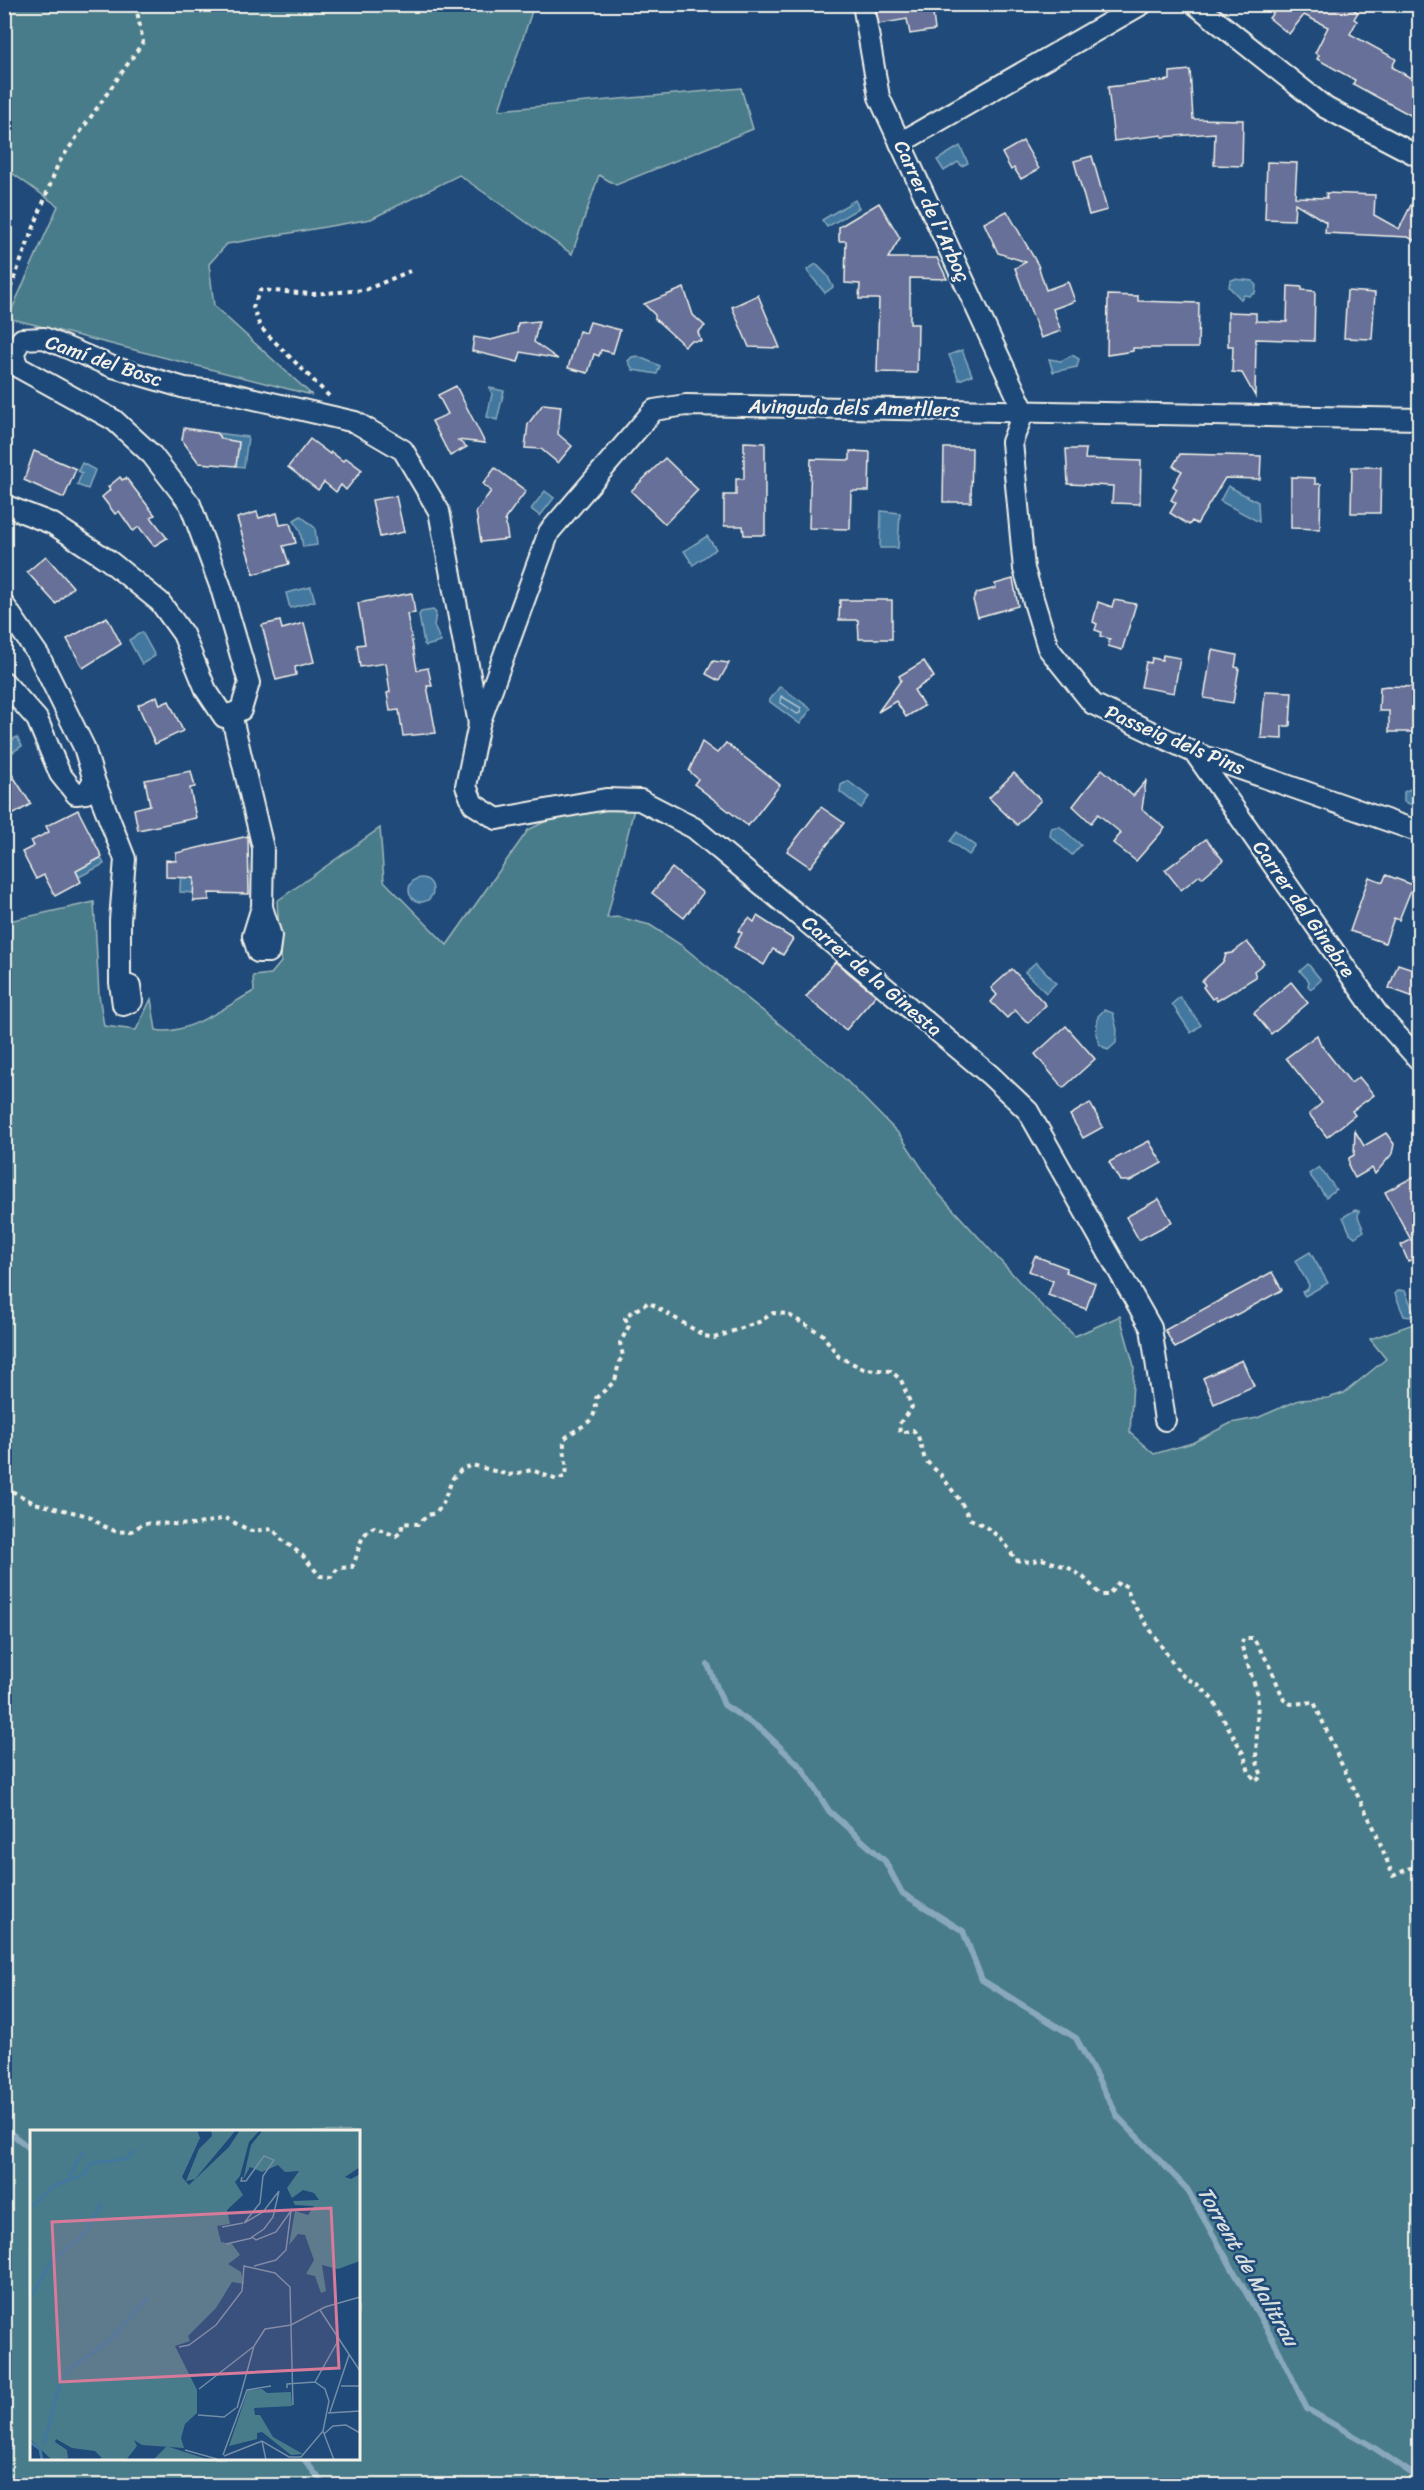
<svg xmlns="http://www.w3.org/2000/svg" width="1424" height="2490" font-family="Sriracha,sans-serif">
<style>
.green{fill:#487c8a;stroke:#9eb6b9;stroke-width:1.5;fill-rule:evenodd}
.water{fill:#42789f;stroke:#89a8bc;stroke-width:1.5}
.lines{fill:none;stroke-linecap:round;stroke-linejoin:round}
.shore{stroke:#adc1cb;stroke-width:1.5}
.stream{stroke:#89a8bc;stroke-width:6}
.building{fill:#666f98;stroke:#f4f1e8;stroke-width:1.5}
.street-casing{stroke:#f4f1e8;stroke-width:24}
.path{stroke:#f4f1e8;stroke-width:4;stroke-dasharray:4.5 4.5;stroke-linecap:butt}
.street{stroke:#1f4a7a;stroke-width:20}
.labels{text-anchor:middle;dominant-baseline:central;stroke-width:5;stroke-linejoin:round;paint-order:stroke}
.street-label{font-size:20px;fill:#f4f1e8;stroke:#1f4a7a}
.water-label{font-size:21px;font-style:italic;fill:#d9dfdd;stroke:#1f4a7a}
.inset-river{fill:none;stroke:#42789f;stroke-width:3}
.inset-road{fill:none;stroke:#748da6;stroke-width:1.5}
.view{fill:#d87a9a;fill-opacity:0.15;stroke:#d87a9a;stroke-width:3}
.inset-edge{fill:none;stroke:#f4f1e8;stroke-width:3}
</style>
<rect width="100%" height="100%" fill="#1f4a7a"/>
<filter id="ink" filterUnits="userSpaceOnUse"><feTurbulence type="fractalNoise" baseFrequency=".0167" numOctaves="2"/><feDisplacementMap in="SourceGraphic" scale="12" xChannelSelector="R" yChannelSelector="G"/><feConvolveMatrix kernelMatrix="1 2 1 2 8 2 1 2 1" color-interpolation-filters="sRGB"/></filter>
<g filter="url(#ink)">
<!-- green -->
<g class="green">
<polygon points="5,4 534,5 499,110 741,88 753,129 616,185 599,175 572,254 459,175 371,219 227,244 209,264 214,306 312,395 8,318 58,206 5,168"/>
<path d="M599 808 634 809 607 918 619 917 650 925 681 945 835 1069 900 1135 939 1194 1040 1304 1075 1336 1120 1316 1134 1366 1130 1433 1154 1454 1192 1443 1231 1423 1257 1418 1299 1400 1328 1398 1344 1393 1386 1359 1370 1339 1419 1322V2485H5L4 922 94 902 99 995 104 1026 136 1030 151 999 156 1030C185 1037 228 1005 254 991L253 976 271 974 281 962 277 901 380 828 384 881 447 945 528 830 550 819ZM32 2132H358V2458H32Z"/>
</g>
<!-- water -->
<g class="water">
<polygon points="960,146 968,163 962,166 958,162 944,171 937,160"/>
<polygon points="855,200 859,208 827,227 822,220"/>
<polygon points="816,264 827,275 833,287 825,293 808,272 807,270"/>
<polygon points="1234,279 1253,281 1256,286 1255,293 1249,296 1244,295 1241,299 1229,287 1230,281"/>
<polygon points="962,350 972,375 959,380 949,355"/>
<polygon points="1072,355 1079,359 1077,367 1053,372 1049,359 1061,361"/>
<polygon points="637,356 660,366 657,374 633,370 628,361 632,357"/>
<polygon points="490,388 504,391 497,420 487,417 492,394"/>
<polygon points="216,433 248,437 244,467 236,466 239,442 222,439"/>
<polygon points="82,463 95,470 88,489 77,485 82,473 78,471"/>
<polygon points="1228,486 1258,502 1259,522 1220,501"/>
<polygon points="545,491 554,498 540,516 531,509"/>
<polygon points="881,511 900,513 898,548 880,548"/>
<polygon points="301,516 315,528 317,545 303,547 300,531 294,520"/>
<polygon points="707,536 716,549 693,565 684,551"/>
<polygon points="311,587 315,601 290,608 286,593"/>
<polygon points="433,610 436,613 434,626 441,642 426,646 424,644 419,615 421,612"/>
<polygon points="142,632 155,656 142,664 129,640"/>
<polygon points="780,686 811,709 800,724 769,701"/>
<polygon points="17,737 22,746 5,757 5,744"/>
<polygon points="848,781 869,797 861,808 840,792 841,785"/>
<polygon points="1412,788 1419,792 1419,807 1404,802 1404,792"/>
<polygon points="1059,826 1081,845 1072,855 1050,836 1051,828"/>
<polygon points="957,832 976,846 969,855 950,841"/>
<polygon points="101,858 104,864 79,877 76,871"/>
<polygon points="181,862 194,862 194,893 180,892"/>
<circle cx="421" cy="890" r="12"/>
<polygon points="1036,962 1056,983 1046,993 1025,972"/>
<polygon points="1308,964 1321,980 1311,989 1308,986 1309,981 1300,971"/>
<polygon points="1180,997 1201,1025 1191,1033 1172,1004"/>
<polygon points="1104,1010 1113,1013 1117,1030 1116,1043 1108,1050 1100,1045 1096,1034 1098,1016"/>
<polygon points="1319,1167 1336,1189 1326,1197 1309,1174"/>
<polygon points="1355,1210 1359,1211 1358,1217 1364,1231 1355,1237 1350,1233 1343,1217"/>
<polygon points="1310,1252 1328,1283 1305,1296 1302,1292 1308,1289 1309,1285 1295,1261"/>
<polygon points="1399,1290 1405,1291 1414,1312 1410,1317 1404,1316 1395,1294"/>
</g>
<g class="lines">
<!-- shore -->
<polygon class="shore" points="781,696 801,708 800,713 797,714 780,702"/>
<!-- stream -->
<g class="stream">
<polyline points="708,1665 724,1705 762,1730 802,1768 829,1811 885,1861 902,1893 963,1931 982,1980 1076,2038 1118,2117 1187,2189 1277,2347 1307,2409 1370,2445 1420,2479"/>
<polyline points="4,2128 32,2150"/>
<polyline points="303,2458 325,2486"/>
</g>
</g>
<!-- building -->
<g class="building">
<polygon points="875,4 940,4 941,13 933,14 935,30 910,34 907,19 879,24"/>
<polygon points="1281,4 1344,4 1358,12 1354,19 1357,21 1350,34 1396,59 1392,67 1419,83 1419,104 1412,116 1353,84 1355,80 1317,59 1319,55 1315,53 1328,27 1304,15 1289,34 1269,18"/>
<polygon points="1190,70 1193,119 1243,120 1242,166 1214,165 1215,133 1162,137 1162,135 1114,141 1108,87 1170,80 1170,72"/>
<polygon points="1023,141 1039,169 1021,179 1014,168 1011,170 1002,153"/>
<polygon points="1092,156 1107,210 1089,215 1074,161"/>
<polygon points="1267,162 1297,163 1295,197 1327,198 1326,193 1375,195 1374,215 1399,229 1419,189 1419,243 1408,237 1325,233 1326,222 1295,203 1294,220 1265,219"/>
<polygon points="879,203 900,238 888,258 937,258 947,279 910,278 910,324 918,324 917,373 877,372 879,299 859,299 860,284 845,283 846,241 839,241 839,227"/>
<polygon points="1007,211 1038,265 1046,290 1068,282 1075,301 1053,309 1061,331 1041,338 1015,268 1026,262 998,253 984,223"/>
<polygon points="1288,286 1302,287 1302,290 1315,291 1314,341 1256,339 1255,396 1242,373 1232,372 1233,346 1228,346 1228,312 1256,313 1256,321 1287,322"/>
<polygon points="684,288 693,315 705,326 698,332 701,341 690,341 685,346 655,319 655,315 644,304"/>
<polygon points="1347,291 1375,293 1372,339 1344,338"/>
<polygon points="758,295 780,348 749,347 732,307"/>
<polygon points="1108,295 1138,296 1138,301 1199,303 1198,348 1133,348 1133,351 1107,355"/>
<polygon points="539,321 534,342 558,359 521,352 518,362 472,351 474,337 491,340 517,333 518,323"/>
<polygon points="590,322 620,330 613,353 601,350 599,356 594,354 588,373 568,368 579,331 586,333"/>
<polygon points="456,386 485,443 457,440 467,447 450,456 432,421 448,414 438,395"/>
<polygon points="543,404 561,406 558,434 572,446 558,463 541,449 525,448 528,424"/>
<polygon points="184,428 216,433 222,439 239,442 236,466 199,463 182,440"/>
<polygon points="310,439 330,454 331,452 343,461 346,458 362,470 346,490 341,485 336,492 324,482 318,490 288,467"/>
<polygon points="744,442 765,443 765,535 744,535 743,526 724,526 724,495 736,495 736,479 744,479"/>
<polygon points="944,448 972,448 971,502 943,502"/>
<polygon points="1066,449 1086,449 1085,459 1141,461 1140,504 1112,503 1113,486 1068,484"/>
<polygon points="34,451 76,469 64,498 24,480"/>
<polygon points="850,451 870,452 869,491 851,491 850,529 809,528 811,459 850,460"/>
<polygon points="1180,454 1261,456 1260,479 1225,478 1197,524 1192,521 1189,525 1170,513 1176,503 1171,500 1177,489 1173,486 1182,471 1173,466"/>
<polygon points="665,458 698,490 665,524 631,491"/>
<polygon points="1352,467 1381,467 1380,513 1351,513"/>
<polygon points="495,468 526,491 505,519 508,539 481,542 476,512 491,491 483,484"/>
<polygon points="120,477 122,480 126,478 155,515 151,517 167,538 154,546 139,527 133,531 119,511 115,514 102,497 110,490 108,487"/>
<polygon points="1291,477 1315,478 1315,484 1321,484 1320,529 1291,528"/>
<polygon points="396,496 404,532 380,537 372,500"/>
<polygon points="257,512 259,518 277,513 280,525 290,523 296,543 283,546 289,564 254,574 237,518"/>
<polygon points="46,556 73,587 56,604 27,572"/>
<polygon points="1013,579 1018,606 978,617 973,600 977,593 996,588 995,584"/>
<polygon points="412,593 415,613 407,614 417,670 428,668 432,686 427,686 436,733 403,736 399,710 390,711 387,693 390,692 386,663 360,667 357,645 365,644 358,603"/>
<polygon points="840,600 892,600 892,639 859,639 858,620 839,620"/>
<polygon points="1114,600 1136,604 1122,650 1108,646 1110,639 1100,636 1101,632 1095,630 1097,624 1093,622 1098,602 1112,607"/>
<polygon points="107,617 121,644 83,668 67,639"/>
<polygon points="280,621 282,629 304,623 314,662 295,667 296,675 276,680 262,625"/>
<polygon points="1212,650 1237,655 1235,667 1239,668 1233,703 1204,698"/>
<polygon points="1163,655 1180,658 1174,693 1141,687 1146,662 1151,663 1152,658 1162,660"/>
<polygon points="713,661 729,663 719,681 706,674"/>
<polygon points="924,661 934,677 914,690 924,706 906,717 896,701 878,712 901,680 899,676"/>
<polygon points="1388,686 1419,687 1417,732 1389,732 1389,711 1379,711 1380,687"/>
<polygon points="1265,691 1292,692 1290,726 1282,726 1282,739 1261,738"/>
<polygon points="157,696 160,705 169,701 183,731 155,744 138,705"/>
<polygon points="702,742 717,753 726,743 780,785 748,826 694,784 698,779 689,771"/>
<polygon points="4,762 31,804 4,820"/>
<polygon points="1102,769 1133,796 1146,781 1142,809 1165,828 1136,861 1113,843 1121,833 1098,814 1091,823 1073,806"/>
<polygon points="191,771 195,787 190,788 196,818 138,830 134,809 150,805 145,780"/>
<polygon points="1014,773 1041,800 1017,825 989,798"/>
<polygon points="821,807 844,823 810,867 787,851"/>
<polygon points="78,810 102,857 76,871 81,882 55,896 44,875 36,879 22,852 34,846 31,841 49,832 46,826"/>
<polygon points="248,836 249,894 209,893 209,900 193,901 194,878 166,877 166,860 176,861 176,853"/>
<polygon points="1206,839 1223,860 1202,878 1200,875 1181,890 1165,870"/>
<polygon points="672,868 703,893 684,918 652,893"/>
<polygon points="1386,875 1413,885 1399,920 1394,918 1385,943 1350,931 1369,877 1383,882"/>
<polygon points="757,916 793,939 783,955 773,949 764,965 734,947 742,933 738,931 749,918 754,922"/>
<polygon points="1247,942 1264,963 1254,971 1256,977 1217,1001 1215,997 1212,999 1203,987 1205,985 1202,981 1224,961 1226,954 1232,953"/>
<polygon points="835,962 876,995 846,1030 806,997"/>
<polygon points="1398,964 1419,971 1419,999 1389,988"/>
<polygon points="1012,969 1046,1005 1028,1023 1015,1010 1007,1018 991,1002 997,995 991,988"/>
<polygon points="1291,982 1308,1003 1271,1034 1254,1013"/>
<polygon points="1066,1026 1095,1059 1063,1088 1035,1054"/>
<polygon points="1317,1035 1321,1045 1351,1083 1359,1077 1374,1095 1352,1111 1355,1115 1327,1137 1309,1114 1322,1103 1286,1058"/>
<polygon points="1090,1103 1103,1127 1083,1138 1070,1115"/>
<polygon points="1355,1131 1364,1146 1386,1133 1394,1144 1392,1154 1375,1174 1372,1168 1355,1178 1349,1167 1349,1158 1354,1155"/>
<polygon points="1149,1141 1162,1163 1130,1181 1120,1181 1109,1162"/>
<polygon points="1419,1174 1419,1257 1408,1261 1401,1245 1411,1240 1385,1192"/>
<polygon points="1159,1199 1172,1222 1139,1240 1126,1217"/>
<polygon points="1035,1256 1067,1268 1066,1272 1095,1283 1086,1309 1048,1295 1053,1281 1029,1271"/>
<polygon points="1272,1272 1282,1290 1175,1348 1165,1330"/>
<polygon points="1242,1360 1254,1386 1214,1404 1203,1378"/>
</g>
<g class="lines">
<!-- street casing -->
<g class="street-casing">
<g id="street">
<polyline points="863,4 879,97 1024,411 1012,442 1024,569 1048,648 1093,704 1195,753 1420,832"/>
<polyline points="1195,4 1326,108 1420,157"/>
<polyline points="900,143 1142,4"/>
<polyline points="4,505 53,524 108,560 160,602 183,634 206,690 224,717 241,710 249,683 221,588 190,504 152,455 114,420 18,367 13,353 22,339 44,338 113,367 185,388 224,392 355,422 403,450 439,511 479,724"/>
<polyline points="4,605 39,656 84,747 94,780 86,793 76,794 60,774 37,719 4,682"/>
<polyline points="231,714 263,848 262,907 253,936 258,952 269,952 271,936 262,907"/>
<polyline points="1195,753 1377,1013 1420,1061"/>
<polyline points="94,780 125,859 120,920 120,983 123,1005 132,1001 130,986 120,983"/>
<polyline points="1165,1420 1151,1328 1028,1111 990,1075 694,828 640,800 606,799 497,819 473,804 466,786 479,724 549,532 654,410 686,405 1420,419"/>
</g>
</g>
<!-- path -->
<g class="path">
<polyline points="4,305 58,164 143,42 137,11 128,4"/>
<polyline points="4,318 9,327"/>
<polyline points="329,396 260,327 253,307 260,290 312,294 365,290 410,271"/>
<path d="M4 1487 34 1503 89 1516 103 1526 117 1532 132 1531 141 1525 150 1523 194 1525 225 1518 251 1531 273 1529 282 1540 302 1555 320 1576 331 1577 338 1568 352 1567C360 1553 357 1536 374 1527L396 1536 401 1532 403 1523 418 1524 428 1515 436 1513 441 1507 453 1478 461 1470 472 1465 509 1475 532 1470 557 1480 566 1476C568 1463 563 1453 564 1439 582 1423 597 1426 596 1398L615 1381 619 1362 623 1356 620 1343 629 1326 625 1318C632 1309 640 1310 648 1302L705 1336 714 1338 759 1322 773 1313 787 1314 822 1334 839 1357 864 1369 891 1371 901 1380 912 1407 899 1424 900 1433 913 1430 918 1436 925 1460 941 1475 961 1502 970 1519C988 1526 1007 1541 1015 1560L1030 1562 1042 1559 1069 1568 1083 1577 1101 1595H1108L1119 1582 1127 1587 1131 1601 1174 1665 1184 1677 1199 1685 1213 1700 1244 1755 1249 1772 1256 1781 1262 1776 1256 1760 1258 1695 1241 1644 1244 1638H1253L1269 1664 1284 1700 1291 1704 1314 1702 1339 1759 1374 1828 1393 1876 1410 1868 1420 1867"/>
</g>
<!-- street -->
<use href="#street" class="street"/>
</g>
</g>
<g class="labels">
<!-- street labels -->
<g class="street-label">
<text transform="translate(932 211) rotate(65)">Carrer de l'Arboç</text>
<text transform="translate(104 361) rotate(19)">Camí del Bosc</text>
<text transform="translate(854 408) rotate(1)">Avinguda dels Ametllers</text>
<text transform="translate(1175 740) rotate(23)">Passeig dels Pins</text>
<text transform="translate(1304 909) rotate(55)">Carrer del Ginebre</text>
<text transform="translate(872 976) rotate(40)">Carrer de la Ginesta</text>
</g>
<!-- water labels -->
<g class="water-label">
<text transform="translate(1248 2266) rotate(60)">Torrent de Malitrau</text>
</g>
</g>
<!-- overview -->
<g transform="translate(30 2130)">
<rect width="330" height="330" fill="#1f4a7a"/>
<path d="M0 0H167L170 8 152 47 159 55 199 17 210 0H230L219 12 210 46 205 52 213 65 197 80 200 94 187 96 191 112 202 114 210 125 198 134 211 142 214 154 202 152 186 178 158 206 160 211 145 216 167 260V283L155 294 151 308 154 318 112 315 104 310 107 316 96 330H66L72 328 65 321 42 318 26 309 25 312 37 320 38 328 22 330 0 309ZM181 0H206L165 49 156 51 169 19 182 6ZM233 0H330V37L315 47 321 49 330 44V131L308 139 292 135 296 161 291 163 285 146 276 144 284 130 275 105 268 104 259 115 265 81 278 85 284 76 265 75 263 71 289 70 284 63 273 60 262 68 257 58 269 41 255 42 248 35 232 42 220 37 213 50 221 15ZM232 259 237 263 261 262 262 276 224 278 225 285H230L243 307 273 324 261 325 232 302 227 303V309L199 316 218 260ZM136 317H139L180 330H123Z" fill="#487c8a"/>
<path class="inset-river" d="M39 47 53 21M0 78 25 55 53 45 61 33 96 29 105 20M0 168 22 131 58 100 71 73M0 312 10 319 12 330M14 314 30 253 39 239 79 211 118 167"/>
<path class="inset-road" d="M212 47 211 51H216L234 26 244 30 233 46 230 73 214 93 233 82 249 61M192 97 213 93M201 113 196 114 222 108M224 136 246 130 256 120 261 81 246 102 226 110 222 107 234 99 243 87 249 61M290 180 330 241M149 217 159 215 186 195 212 161 214 136 245 143 260 157 263 275M285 252 309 209M311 256H330M257 258V254L285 252 295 259 299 271 293 301 304 330M169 259 223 217M207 278 224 216 235 199 261 195 295 177 330 167M300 282 319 225M298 283 330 281M168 285 194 287 206 278M294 304 303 296 316 295 330 303M232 311 236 330M155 320 187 329M193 325 217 260 241 256M194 326 232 311 259 327H271L293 301"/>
<path class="view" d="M301 78 309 238 30 252 22 92Z"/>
<rect width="330" height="330" class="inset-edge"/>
</g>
<!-- margin -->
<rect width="1424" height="2490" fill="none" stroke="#1f4a7a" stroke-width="24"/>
<rect x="12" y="12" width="1400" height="2466" fill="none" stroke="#f4f1e8" stroke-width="2" filter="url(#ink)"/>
</svg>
